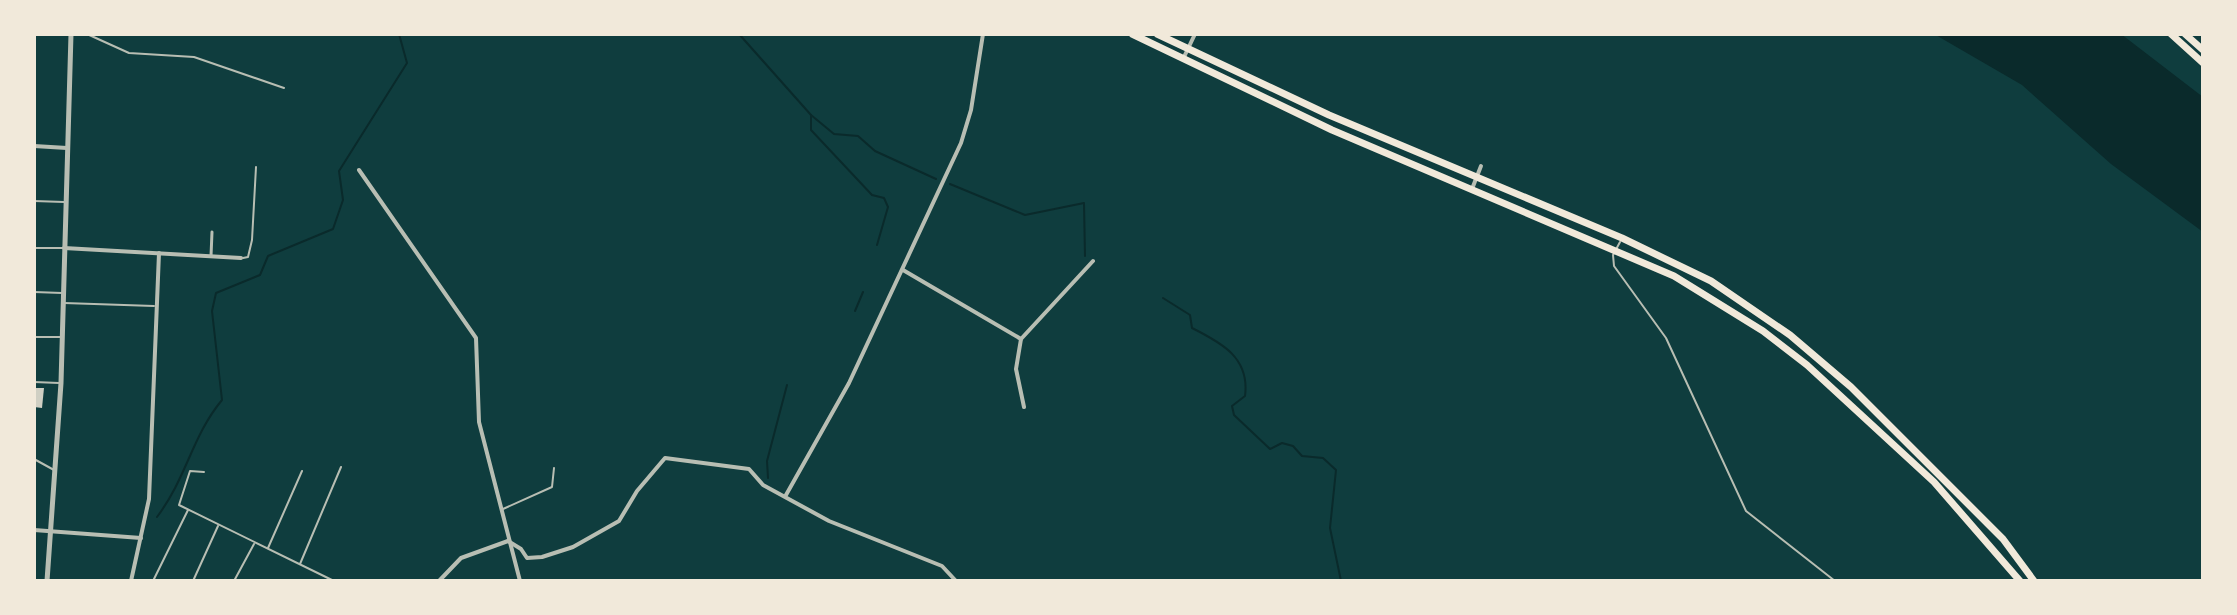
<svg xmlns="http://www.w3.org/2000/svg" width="2237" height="615" font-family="'DejaVu Sans',sans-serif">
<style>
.water{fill:#0a2a2b}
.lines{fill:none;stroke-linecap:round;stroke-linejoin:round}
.stream{stroke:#0a2a2b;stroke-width:2}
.building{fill:#cfcfc3}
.service{stroke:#b8beb3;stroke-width:2}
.pedestrian{stroke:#b8beb3;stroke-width:3}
.minor{stroke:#b8beb3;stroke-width:4}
.tertiary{stroke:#b8beb3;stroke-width:5}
.primary{stroke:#f1e9da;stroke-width:7}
.trunk{stroke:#f1e9da;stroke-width:7}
</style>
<rect width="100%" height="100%" fill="#0f3d3e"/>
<!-- water -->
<polygon class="water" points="1934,34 2121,34 2203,97 2203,232 2111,164 2022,85"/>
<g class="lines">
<!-- stream -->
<g class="stream">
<polyline points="739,34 811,115 834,134 858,136 875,151 936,179"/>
<polyline points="811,115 811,130 872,195 884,198 888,207 877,245"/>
<polyline points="950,184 1025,215 1084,203 1085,256"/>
<path d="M1163 298 1190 315 1192 328C1222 343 1250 358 1245 396L1232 406 1234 415 1270 449 1282 443 1293 446 1302 456 1323 458 1336 470 1330 528 1341 581"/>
<polyline points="855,311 863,292"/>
<polyline points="768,478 767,461 787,385"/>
<path d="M157 517C187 477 192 436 222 400L212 311 216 293 260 275 268 256 333 229 343 200 339 171 407 63 399 34"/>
</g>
</g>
<!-- building -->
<polygon class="building" points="34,388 44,388 42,408 34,407"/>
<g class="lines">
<!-- service -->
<g class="service">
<polyline points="87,34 129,53 194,57 284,88"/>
<polyline points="34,201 64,202"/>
<polyline points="1620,242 1613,255 1614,266 1666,338 1746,511 1835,581"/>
<polyline points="34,248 63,248"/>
<polyline points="243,258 248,257 252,240 256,167"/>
<polyline points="34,292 62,293"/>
<polyline points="64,303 154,306"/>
<polyline points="34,337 60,337"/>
<polyline points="34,382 59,383"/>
<polyline points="34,459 54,470"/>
<polyline points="204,472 190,471 179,505 334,581"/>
<polyline points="503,509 552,487 554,468"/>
<polyline points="268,548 302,471"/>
<polyline points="300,564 341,467"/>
<polyline points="153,581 188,510"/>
<polyline points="193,581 218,526"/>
<polyline points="234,581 254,544"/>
</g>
<!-- pedestrian -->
<polyline class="pedestrian" points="211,256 212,232"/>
<!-- minor -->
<g class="minor">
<polyline points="1184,57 1195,34"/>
<polyline points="34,146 67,148"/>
<polyline points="359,170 476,338 479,422 520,581"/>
<polyline points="1472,189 1481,166"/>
<polyline points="64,248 241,258"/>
<polyline points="903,270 1021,339"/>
<polyline points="1024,407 1016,369 1021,339 1093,261"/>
<polyline points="786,495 849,383 961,143 971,110 983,34"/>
<polyline points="34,530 141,538"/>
<polyline points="508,541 521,549 527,558 542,557 573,547 619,521 637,491 665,458 749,469 763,485 829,521 942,566 956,581"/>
<polyline points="131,581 149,499 159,253"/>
<polyline points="439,581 461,558 508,541"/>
</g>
<!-- tertiary -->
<polyline class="tertiary" points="47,581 61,383 71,34"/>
<!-- primary -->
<g class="primary">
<polyline points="1132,34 1332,130 1674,276 1763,331 1807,365 1934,482 2020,581"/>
<polyline points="1157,34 1329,115 1622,238 1711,281 1790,335 1851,387 2003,539 2034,581"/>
</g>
<!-- trunk -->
<g class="trunk">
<polyline points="2171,34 2203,63"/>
<polyline points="2185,34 2203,50"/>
</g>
</g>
<!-- border -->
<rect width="2237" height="615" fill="none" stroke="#f1e9da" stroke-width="72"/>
</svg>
